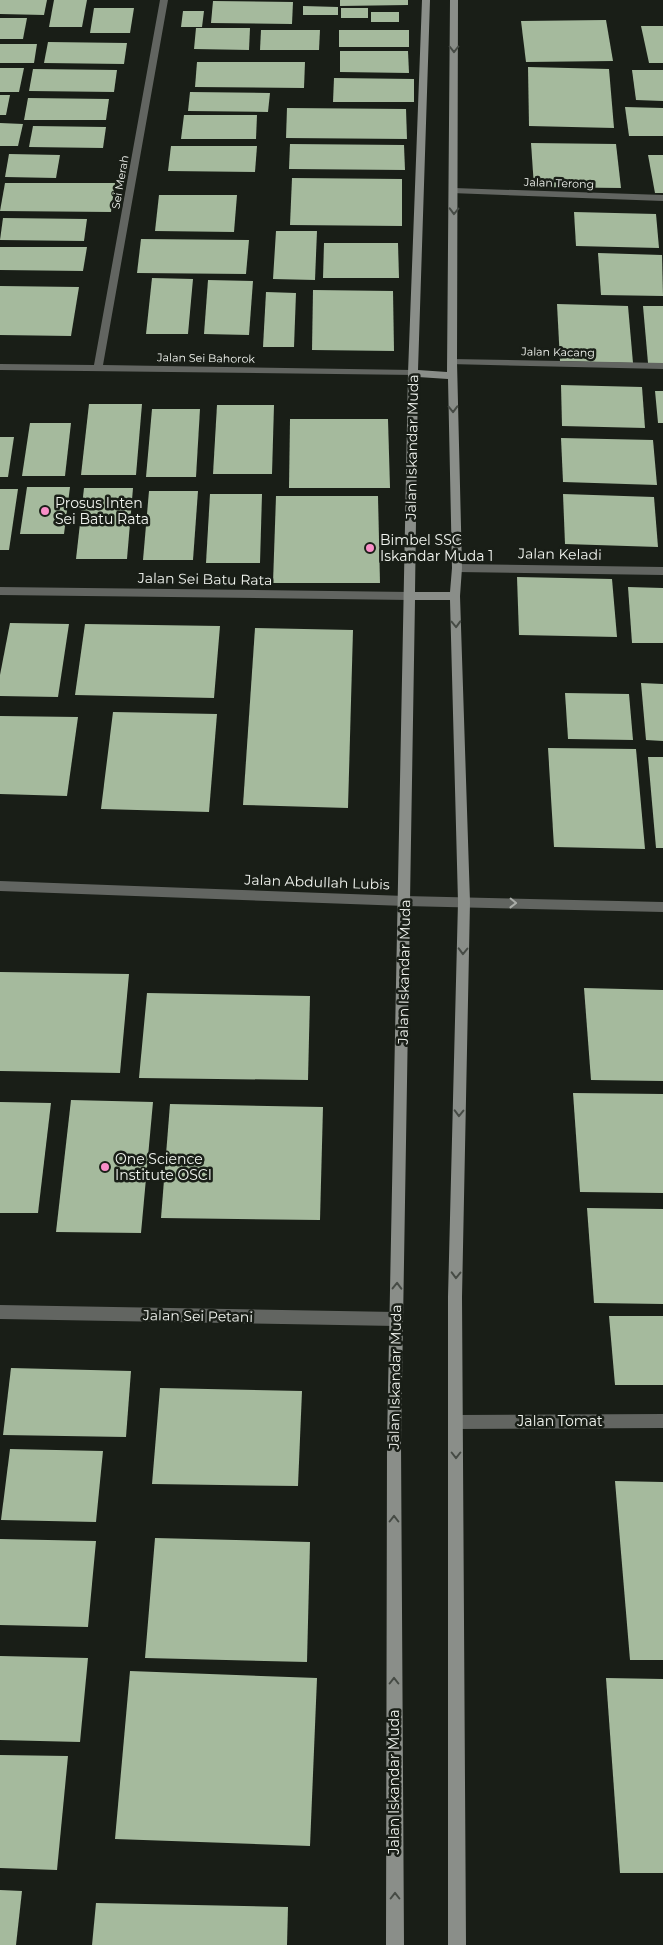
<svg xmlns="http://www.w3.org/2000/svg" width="663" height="1945" font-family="Montserrat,sans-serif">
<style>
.building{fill:#a5ba9d}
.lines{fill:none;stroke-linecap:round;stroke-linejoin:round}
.minor{fill:#626561;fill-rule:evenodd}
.tertiary{fill:#626561;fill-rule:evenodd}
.secondary{fill:#8a8e89;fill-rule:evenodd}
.oneway{stroke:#464b45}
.oneway2{stroke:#aaada8}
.poi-dot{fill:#f98fc8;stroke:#191e17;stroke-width:2}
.labels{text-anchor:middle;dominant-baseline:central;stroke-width:5;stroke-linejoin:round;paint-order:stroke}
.far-street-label{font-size:11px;fill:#f2f5f0;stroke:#191e17}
.street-label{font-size:14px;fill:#f2f5f0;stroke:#191e17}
.poi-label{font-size:14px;fill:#f2f5f0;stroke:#191e17;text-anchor:start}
</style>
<rect width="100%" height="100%" fill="#191e17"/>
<!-- building -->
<g class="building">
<polygon points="0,0 47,0 44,15 0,14"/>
<polygon points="54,0 87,0 82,27 49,27"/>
<polygon points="340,0 408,0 408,5 340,6"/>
<polygon points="213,1 293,2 292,24 211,23"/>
<polygon points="303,6 338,7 338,15 303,15"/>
<polygon points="94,8 134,8 130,33 90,33"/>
<rect x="341" y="8" width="27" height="10"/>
<polygon points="183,11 204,11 202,27 181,27"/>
<rect x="371" y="12" width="28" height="10"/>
<polygon points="0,18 27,18 23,39 0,39"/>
<polygon points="606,20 613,61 526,62 521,21"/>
<polygon points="641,26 663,26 663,63 649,63"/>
<polygon points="196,28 250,28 249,50 194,49"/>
<polygon points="261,30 320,30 319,50 260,50"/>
<rect x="339" y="30" width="70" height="17"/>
<polygon points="48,42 127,43 124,64 44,63"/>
<polygon points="0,44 37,44 34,63 0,63"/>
<polygon points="340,51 408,51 409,73 340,72"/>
<polygon points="197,62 305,62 304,88 195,87"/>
<polygon points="528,67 609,69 614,128 529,126"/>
<polygon points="0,68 24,68 19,92 0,92"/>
<polygon points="33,69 117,70 114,92 29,91"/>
<polygon points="632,70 663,70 663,101 636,100"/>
<polygon points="334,78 414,79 414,102 333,102"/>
<polygon points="190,92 270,93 268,112 188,111"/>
<polygon points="0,95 10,95 6,115 0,115"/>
<polygon points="28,98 109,99 106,120 24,120"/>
<polygon points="625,107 663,108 663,136 629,136"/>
<polygon points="287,108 406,109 407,139 286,138"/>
<polygon points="184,115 257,115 256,139 181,139"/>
<polygon points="0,123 23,124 18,146 0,146"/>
<polygon points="33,126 106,127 103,148 29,147"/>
<polygon points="531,143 616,144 621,188 534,187"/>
<polygon points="290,144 404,145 405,170 289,169"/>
<polygon points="171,146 257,146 255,172 168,171"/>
<polygon points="9,154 60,155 56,178 5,177"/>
<polygon points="648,155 663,155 663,193 655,193"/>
<polygon points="292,178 402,179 402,226 290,225"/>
<polygon points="5,183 115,183 111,212 0,211"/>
<polygon points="159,195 237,195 234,232 155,231"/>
<polygon points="574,212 656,214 659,248 576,246"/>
<polygon points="3,218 87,219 84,241 0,240"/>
<polygon points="276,231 317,231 315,280 273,279"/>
<polygon points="141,239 249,240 246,274 137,273"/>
<polygon points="324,243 398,243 399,278 323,278"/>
<polygon points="0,247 87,247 83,271 0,270"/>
<polygon points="598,253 662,255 663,296 601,295"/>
<polygon points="152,278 193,279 188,334 146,334"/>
<polygon points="208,280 253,281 249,335 204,334"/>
<polygon points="0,286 79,287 71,336 0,335"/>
<polygon points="313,290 393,291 394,351 312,350"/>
<polygon points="266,292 296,293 294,347 263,347"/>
<polygon points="557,304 628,306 633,363 560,361"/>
<polygon points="643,306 663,306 663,363 648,363"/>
<polygon points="561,385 642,387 645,428 562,426"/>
<polygon points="655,391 663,391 663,423 658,423"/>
<polygon points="89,404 142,404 136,475 81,475"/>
<polygon points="217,405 274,405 272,474 213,474"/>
<polygon points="152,409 200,409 196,477 146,477"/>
<polygon points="290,419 388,419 390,488 289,488"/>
<polygon points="30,423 71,423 65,476 22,476"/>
<polygon points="0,437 14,437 8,477 0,477"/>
<polygon points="561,438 653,440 657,485 563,482"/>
<polygon points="27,487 70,487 64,534 20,534"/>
<polygon points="84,488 133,488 127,559 76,559"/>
<polygon points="0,489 18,489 9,550 0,550"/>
<polygon points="149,491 198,491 193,560 143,560"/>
<polygon points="210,494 262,494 260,563 206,563"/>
<polygon points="563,494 654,497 658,547 565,544"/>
<polygon points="276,496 378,496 380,583 273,583"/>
<polygon points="517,577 612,579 617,637 519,635"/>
<polygon points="628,587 663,588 663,643 632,643"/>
<polygon points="10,623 69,624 58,697 0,696 0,675"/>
<polygon points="85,624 220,626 214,698 75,695"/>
<polygon points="255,628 353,630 348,808 243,805"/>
<polygon points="641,683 663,684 663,741 646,740"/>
<polygon points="565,693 629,694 633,740 568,739"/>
<polygon points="113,712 217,714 209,812 101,809"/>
<polygon points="0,716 78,717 67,796 0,794"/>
<polygon points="548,748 636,749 645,849 554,847"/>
<polygon points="648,757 663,757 663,848 656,848"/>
<polygon points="0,972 129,974 120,1073 0,1071"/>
<polygon points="584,988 663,990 663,1081 591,1080"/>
<polygon points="147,993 310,996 308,1080 139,1078"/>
<polygon points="573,1093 663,1094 663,1193 580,1192"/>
<polygon points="71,1100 153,1102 141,1233 56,1232"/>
<polygon points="0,1102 51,1103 38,1213 0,1213"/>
<polygon points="170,1104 323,1107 320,1220 161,1218"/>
<polygon points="587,1208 663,1209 663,1304 594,1303"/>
<polygon points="609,1316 663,1316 663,1385 615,1385"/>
<polygon points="11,1368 131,1371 126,1437 3,1435"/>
<polygon points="160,1388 302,1391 298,1486 152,1484"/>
<polygon points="10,1449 103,1451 96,1522 1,1520"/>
<polygon points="615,1481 663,1482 663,1660 630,1660"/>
<polygon points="155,1538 310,1542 307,1662 145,1658"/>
<polygon points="0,1539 96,1541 88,1627 0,1625"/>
<polygon points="0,1656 88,1658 80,1742 0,1740"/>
<polygon points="130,1671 317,1678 310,1846 115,1839"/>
<polygon points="606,1678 663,1679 663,1873 620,1873"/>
<polygon points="0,1755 68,1756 57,1870 0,1868"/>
<polygon points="0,1890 22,1891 16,1945 0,1945"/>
<polygon points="96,1903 288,1907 287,1945 92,1945"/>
</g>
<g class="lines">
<!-- minor -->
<g class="minor">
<polygon points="160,0 168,0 103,365 413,370 416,371 416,375 0,370 0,364 94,365"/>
<polygon points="454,188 663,195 663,201 451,193 450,191"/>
<polygon points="452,359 663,363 663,369 449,364 449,360"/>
<polygon points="457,564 663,567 663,575 457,572 452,568"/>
<polygon points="0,587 410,592 415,596 410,600 0,595"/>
<polygon points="0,1305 396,1312 401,1314 403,1319 401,1324 396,1326 0,1319"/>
<polygon points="663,1414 663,1428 456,1429 451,1427 449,1422 451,1417 456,1415"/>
</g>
<!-- tertiary -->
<polygon class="tertiary" points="0,881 405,896 663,902 663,912 405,906 0,891"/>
<!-- secondary -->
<path class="secondary" d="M422 0H430L418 370 447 372 450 0H458L457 362 462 568 460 596 470 902 462 1297 466 1945H448V1297L458 902 450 600H415L401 1443 404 1945H386L387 1443 408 373ZM418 377 448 379 452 568 450 592H415Z"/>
</g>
<!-- one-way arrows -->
<defs><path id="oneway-chevron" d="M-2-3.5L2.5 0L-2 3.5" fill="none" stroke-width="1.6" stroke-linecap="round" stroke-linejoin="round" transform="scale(1.25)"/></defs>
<g class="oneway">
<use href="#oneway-chevron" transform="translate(454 49) rotate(90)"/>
<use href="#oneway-chevron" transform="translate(454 211) rotate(91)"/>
<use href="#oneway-chevron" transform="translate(453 409) rotate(89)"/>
<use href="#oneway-chevron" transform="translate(456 624) rotate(88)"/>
<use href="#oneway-chevron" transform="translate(463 951) rotate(91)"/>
<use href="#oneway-chevron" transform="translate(459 1113) rotate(91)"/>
<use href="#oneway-chevron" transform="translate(456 1275) rotate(91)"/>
<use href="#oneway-chevron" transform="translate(397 1286) rotate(-89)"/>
<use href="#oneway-chevron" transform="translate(456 1455) rotate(90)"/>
<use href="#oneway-chevron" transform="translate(394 1519) rotate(-90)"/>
<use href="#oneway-chevron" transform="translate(394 1681) rotate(-90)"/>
<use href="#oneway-chevron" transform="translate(395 1896) rotate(-90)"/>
</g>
<use class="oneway2" href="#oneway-chevron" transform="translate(513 903) rotate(1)"/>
<!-- markers -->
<g class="poi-dot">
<circle cx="45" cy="511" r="5"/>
<circle cx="370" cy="548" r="5"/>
<circle cx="105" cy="1167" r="5"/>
</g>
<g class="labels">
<!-- far-street labels -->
<g class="far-street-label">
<text transform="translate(120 182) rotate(-80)">Sei Merah</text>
<text transform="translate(559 183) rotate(2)">Jalan Terong</text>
<text transform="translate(558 352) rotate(1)">Jalan Kacang</text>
<text transform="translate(206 358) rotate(1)">Jalan Sei Bahorok</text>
</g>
<!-- street labels -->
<g class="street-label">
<text transform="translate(412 447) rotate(-89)">Jalan Iskandar Muda</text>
<text transform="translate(560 554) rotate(1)">Jalan Keladi</text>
<text transform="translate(205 579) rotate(1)">Jalan Sei Batu Rata</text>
<text transform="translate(317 882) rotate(2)">Jalan Abdullah Lubis</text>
<text transform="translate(404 972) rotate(-89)">Jalan Iskandar Muda</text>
<text transform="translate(198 1316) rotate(1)">Jalan Sei Petani</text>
<text transform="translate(395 1377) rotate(-89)">Jalan Iskandar Muda</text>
<text x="560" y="1421">Jalan Tomat</text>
<text transform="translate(394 1782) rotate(-90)">Jalan Iskandar Muda</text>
</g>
<!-- poi labels -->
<g class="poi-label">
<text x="55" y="503">Prosus Inten<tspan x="55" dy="16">Sei Batu Rata</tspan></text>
<text x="380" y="540">Bimbel SSC<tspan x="380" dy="16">Iskandar Muda 1</tspan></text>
<text x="115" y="1159">One Science<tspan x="115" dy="16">Institute OSCI</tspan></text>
</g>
</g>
</svg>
